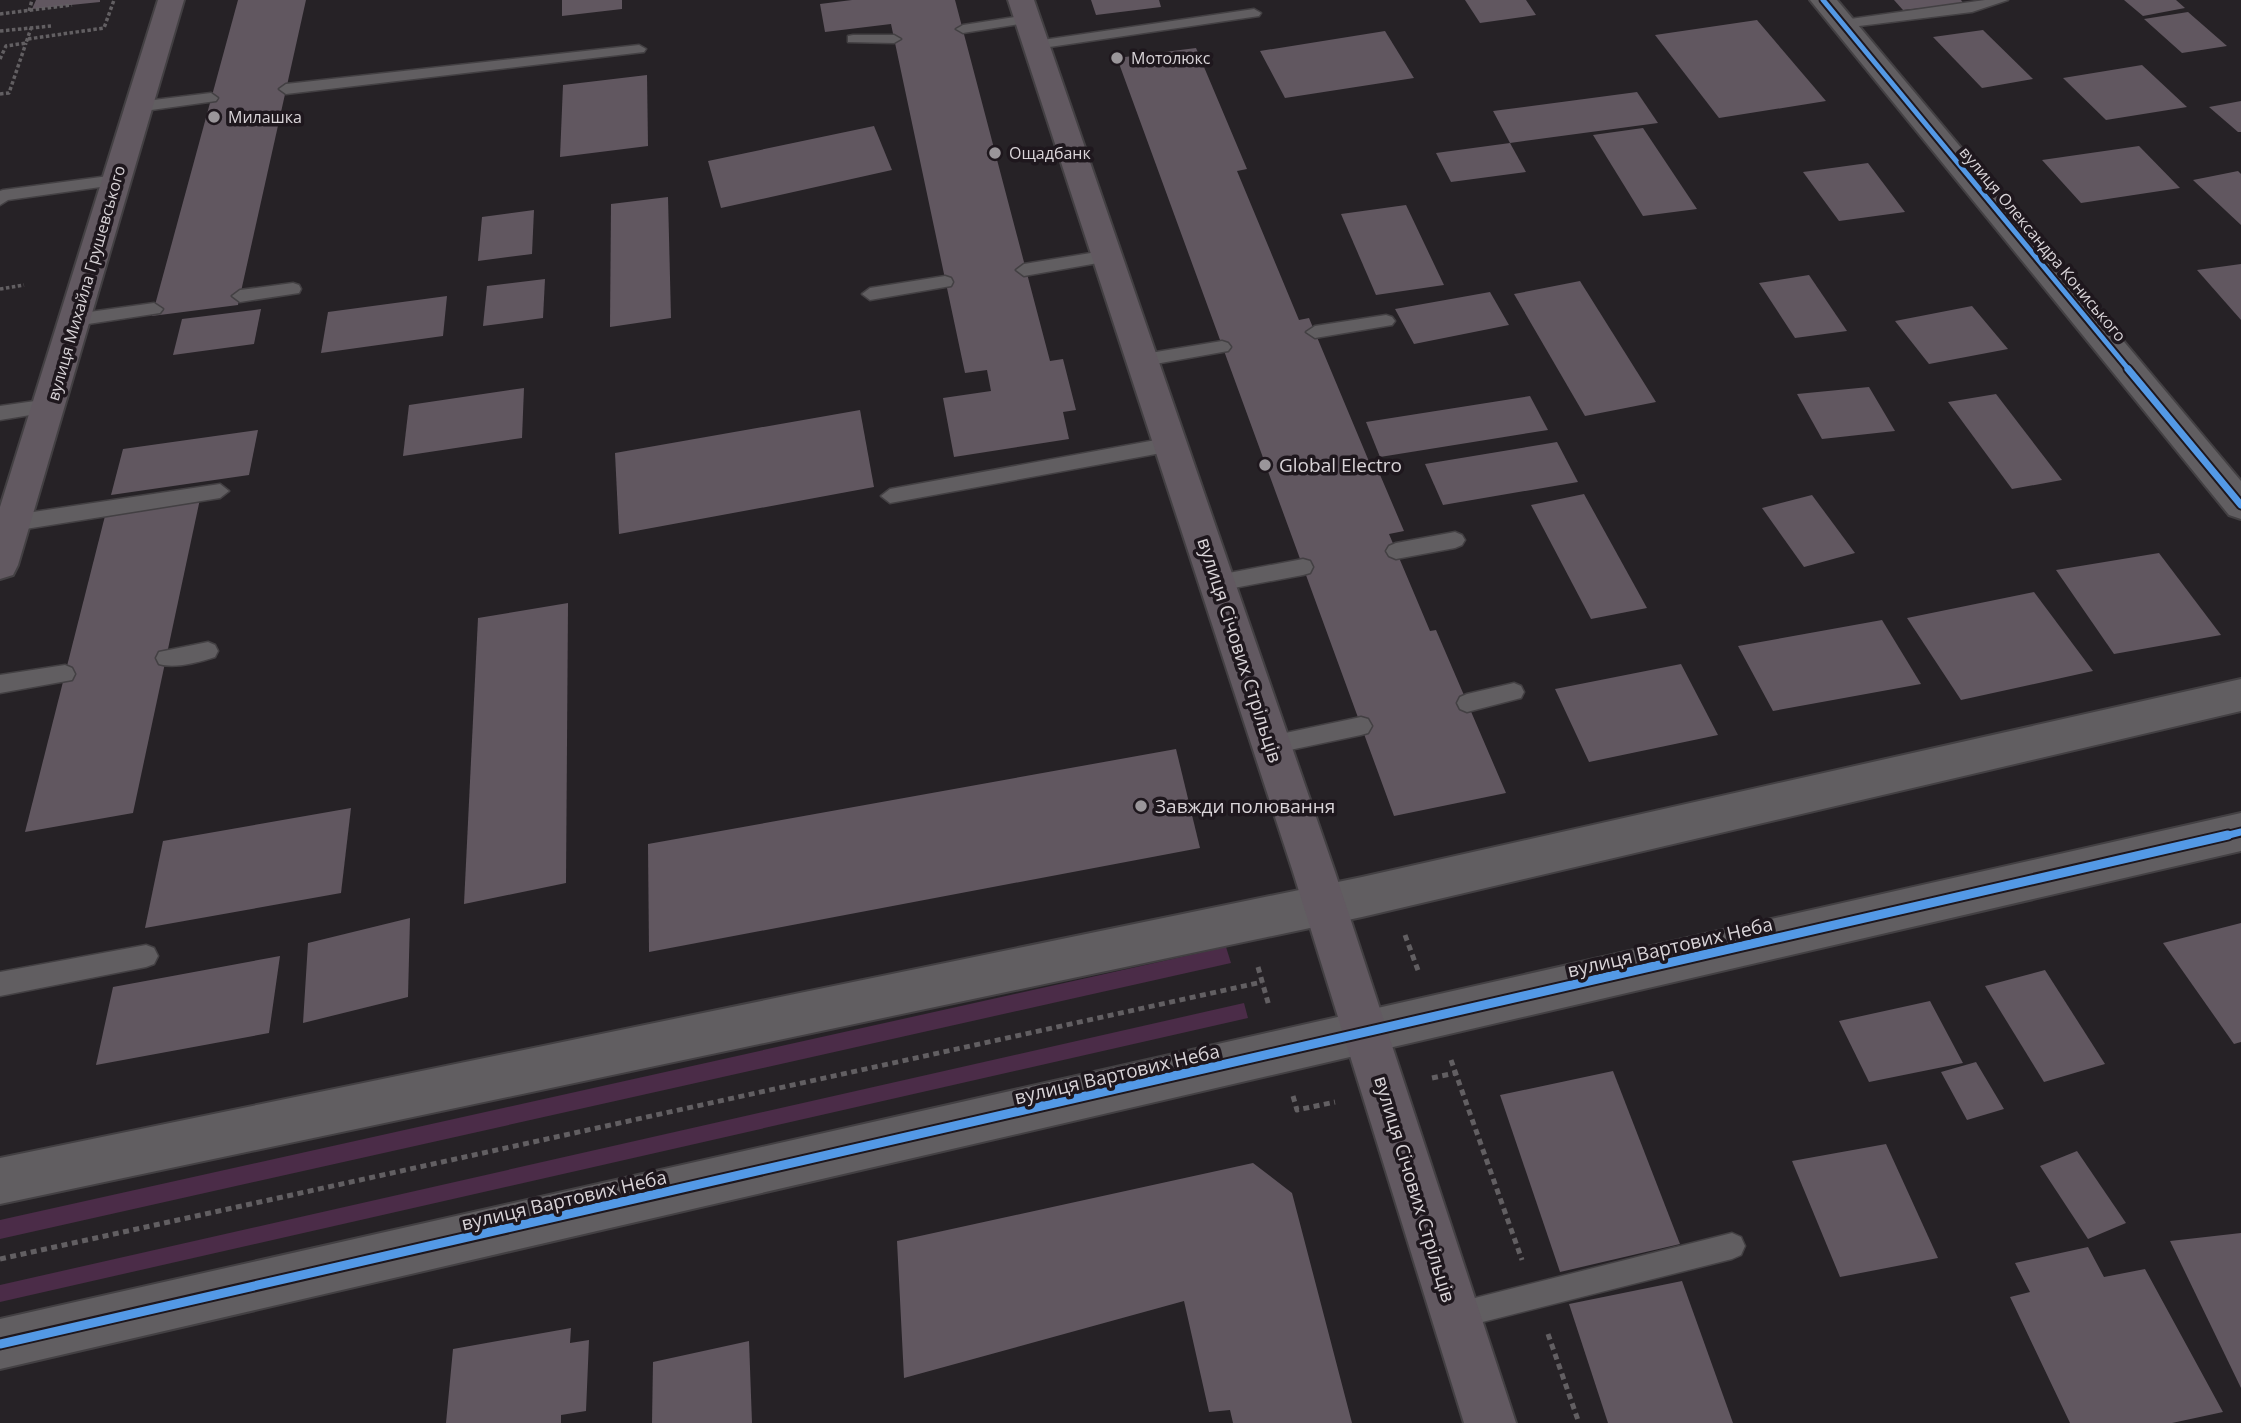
<svg xmlns="http://www.w3.org/2000/svg" width="2241" height="1423" font-family="'Open Sans',sans-serif">
<style>
.green{fill:#4b2c48}
.building{fill:#615760}
.lines{fill:none;stroke-linecap:round;stroke-linejoin:round}
.service-casing{stroke:#434043;stroke-width:3}
.minor-casing{stroke:#434043;stroke-width:4}
.primary-casing{stroke:#434043;stroke-width:4}
.path-far1{stroke:#625f62;stroke-width:3.5;stroke-dasharray:3.5 2.5;stroke-linecap:butt}
.path{stroke:#625f62;stroke-width:5;stroke-dasharray:6 4.5;stroke-linecap:butt}
.service{fill:#615e61;fill-rule:evenodd}
.minor{fill:#615e61;fill-rule:evenodd}
.primary{fill:#625961;fill-rule:evenodd}
.cycleway-far2-casing{stroke:#1e171d;stroke-width:9}
.cycleway-far1-casing{stroke:#1e171d;stroke-width:11}
.cycleway-casing{stroke:#1e171d;stroke-width:13}
.cycleway-far2{stroke:#5399e6;stroke-width:5}
.cycleway-far1{stroke:#5399e6;stroke-width:7}
.cycleway{stroke:#5399e6;stroke-width:9}
.poi-dot{fill:#9a969a;stroke:#1e171d;stroke-width:2.5}
.labels{text-anchor:middle;dominant-baseline:central;stroke-width:7;stroke-linejoin:round;paint-order:stroke}
.far-poi-label{font-size:16px;fill:#d9d4d8;stroke:#1e171d;text-anchor:start}
.far-street-label{font-size:16px;fill:#d9d4d8;stroke:#1e171d}
.poi-label{font-size:19px;fill:#d9d4d8;stroke:#1e171d;text-anchor:start}
.street-label{font-size:19px;fill:#d9d4d8;stroke:#1e171d}
</style>
<rect width="100%" height="100%" fill="#262226"/>
<!-- green -->
<g class="green">
<polygon points="1226,947 1231,963 0,1239 0,1220"/>
<polygon points="1244,1003 1248,1018 0,1302 0,1285"/>
</g>
<!-- building -->
<g class="building">
<polygon points="36,0 100,0 100,2 32,9"/>
<polygon points="238,0 306,0 238,305 152,316"/>
<polygon points="562,0 622,0 622,9 562,16"/>
<polygon points="852,0 955,0 1050,361 1063,359 1076,410 1063,412 1069,439 954,457 943,398 991,391 987,370 965,373 891,24 825,32 820,4"/>
<polygon points="1091,0 1159,0 1161,7 1096,15"/>
<polygon points="1465,0 1526,0 1536,15 1480,23"/>
<polygon points="1894,0 1961,0 1964,4 1903,10"/>
<polygon points="2124,0 2176,0 2185,8 2143,16"/>
<polygon points="2188,12 2227,46 2182,53 2144,19"/>
<polygon points="1757,20 1826,101 1719,118 1655,35"/>
<polygon points="1983,30 2033,79 1982,88 1933,37"/>
<polygon points="1385,31 1414,78 1285,98 1260,51"/>
<polygon points="1196,48 1247,169 1237,171 1299,320 1309,318 1373,471 1378,470 1404,531 1389,534 1430,631 1436,630 1506,793 1394,816 1117,58"/>
<polygon points="2142,65 2187,107 2106,120 2063,78"/>
<polygon points="647,75 648,146 560,157 563,85"/>
<polygon points="1637,92 1658,123 1510,143 1493,111"/>
<polygon points="2241,101 2241,132 2238,132 2209,107"/>
<polygon points="874,126 892,170 721,208 708,161"/>
<polygon points="1643,128 1697,209 1643,216 1593,135"/>
<polygon points="1510,143 1526,172 1451,182 1436,153"/>
<polygon points="2139,146 2180,188 2081,203 2042,160"/>
<polygon points="1868,163 1905,212 1839,221 1803,172"/>
<polygon points="2238,171 2241,174 2241,225 2193,180"/>
<polygon points="668,197 671,318 610,327 611,204"/>
<polygon points="1406,205 1444,285 1376,295 1341,214"/>
<polygon points="534,210 532,254 478,261 482,217"/>
<polygon points="2241,264 2241,320 2197,270"/>
<polygon points="1809,275 1847,331 1795,338 1759,283"/>
<polygon points="545,279 543,318 483,326 487,286"/>
<polygon points="1580,281 1656,402 1585,416 1514,294"/>
<polygon points="1490,292 1509,325 1414,344 1395,309"/>
<polygon points="447,296 443,336 321,353 328,312"/>
<polygon points="1972,306 2008,349 1929,364 1895,321"/>
<polygon points="261,309 254,344 173,355 182,319"/>
<polygon points="1869,387 1895,431 1822,439 1797,394"/>
<polygon points="524,388 522,438 403,456 409,405"/>
<polygon points="1996,394 2062,480 2012,489 1948,402"/>
<polygon points="1530,396 1548,430 1380,457 1366,422"/>
<polygon points="860,410 874,487 619,534 615,453"/>
<polygon points="258,430 249,475 111,495 123,449"/>
<polygon points="1557,442 1578,482 1443,505 1425,464"/>
<polygon points="1584,494 1647,608 1591,619 1531,505"/>
<polygon points="1812,495 1855,553 1804,567 1762,508"/>
<polygon points="200,499 133,813 25,832 106,512"/>
<polygon points="2159,553 2221,635 2114,654 2056,570"/>
<polygon points="2034,592 2093,671 1961,700 1907,618"/>
<polygon points="568,603 566,883 464,904 478,618"/>
<polygon points="1882,620 1921,684 1773,711 1738,646"/>
<polygon points="1681,664 1718,735 1589,762 1555,689"/>
<polygon points="1176,749 1200,848 649,952 648,844"/>
<polygon points="351,808 341,893 145,928 163,841"/>
<polygon points="410,918 408,997 303,1023 308,943"/>
<polygon points="2241,923 2241,1042 2234,1044 2163,943"/>
<polygon points="280,956 269,1033 96,1065 113,987"/>
<polygon points="2045,970 2105,1064 2044,1082 1985,986"/>
<polygon points="1930,1001 1963,1063 1869,1082 1839,1021"/>
<polygon points="1976,1062 2004,1109 1967,1120 1941,1072"/>
<polygon points="1613,1071 1680,1244 1560,1272 1500,1095"/>
<polygon points="1886,1144 1938,1258 1840,1277 1792,1161"/>
<polygon points="2077,1151 2126,1223 2088,1239 2040,1166"/>
<polygon points="1253,1163 1292,1193 1352,1423 1233,1423 1230,1410 1209,1412 1184,1301 904,1378 897,1241"/>
<polygon points="2241,1233 2241,1388 2170,1241"/>
<polygon points="2088,1247 2104,1277 2145,1269 2223,1412 2172,1423 2070,1423 2010,1297 2030,1292 2015,1263"/>
<polygon points="1682,1281 1733,1423 1608,1423 1569,1304"/>
<polygon points="571,1328 570,1343 589,1340 586,1411 561,1415 561,1423 446,1423 453,1349"/>
<polygon points="749,1341 752,1423 652,1423 653,1362"/>
</g>
<g class="lines">
<!-- service casing -->
<g class="service-casing">
<g id="service">
<polygon points="1985,0 2008,0 1972,12 1843,28 1836,24 1843,20"/>
<polygon points="1254,9 1261,13 1259,16 1036,49 1029,45 1036,41"/>
<polygon points="1027,15 1034,19 1032,22 963,33 956,29 963,25"/>
<polygon points="853,35 894,35 901,39 894,43 848,42 848,36"/>
<polygon points="639,45 646,49 644,52 286,94 279,89 286,84"/>
<polygon points="211,93 218,98 216,101 137,112 129,107 137,102"/>
<polygon points="116,175 124,180 122,184 8,200 0,205 0,191 3,190"/>
<polygon points="1109,250 1115,252 1115,260 1024,276 1016,270 1024,264"/>
<polygon points="945,276 951,278 953,282 951,286 870,300 862,294 870,288"/>
<polygon points="293,283 299,285 301,289 299,293 240,302 232,296 240,290"/>
<polygon points="154,303 163,309 160,313 75,326 66,320 75,314"/>
<polygon points="1386,315 1392,317 1395,321 1392,325 1315,338 1306,332 1315,326"/>
<polygon points="1222,341 1228,343 1231,347 1228,351 1144,366 1135,360 1144,354"/>
<polygon points="49,399 58,406 55,411 0,420 0,406"/>
<polygon points="1172,437 1181,444 1172,451 890,503 881,496 890,489"/>
<polygon points="220,484 229,491 220,498 13,531 6,528 3,523 6,518 13,515"/>
<polygon points="1455,532 1462,535 1465,540 1462,545 1455,548 1396,559 1389,556 1386,551 1389,546 1396,543"/>
<polygon points="1303,559 1310,561 1313,567 1310,573 1303,575 1218,591 1211,589 1208,583 1211,577 1218,575"/>
<path d="M208 642 215 645 218 651 215 657C200 662 174 669 159 664L156 658 159 652Z"/>
<polygon points="65,665 72,668 75,674 72,680 0,693 0,675"/>
<polygon points="1514,683 1521,686 1524,692 1521,698 1467,712 1460,709 1457,703 1460,697 1467,694"/>
<polygon points="1361,717 1368,719 1372,726 1368,733 1361,735 1271,754 1263,752 1260,745 1263,738 1271,736"/>
<polygon points="146,945 154,948 158,956 154,964 146,967 0,996 0,972"/>
<polygon points="1732,1233 1741,1237 1745,1246 1741,1255 1732,1259 1455,1329 1445,1326 1442,1316 1445,1306 1455,1303"/>
</g>
</g>
<!-- minor casing -->
<g class="minor-casing">
<g id="minor">
<polygon points="1810,0 1837,0 2241,481 2241,519 2229,515"/>
<polygon points="2241,679 2241,711 1362,917 0,1204 0,1158 1362,877"/>
<polygon points="2241,813 2241,851 0,1369 0,1319"/>
</g>
</g>
<!-- primary casing -->
<g class="primary-casing">
<g id="primary">
<polygon points="158,0 184,0 18,565 13,575 0,579 0,507"/>
<polygon points="1008,0 1034,0 1335,872 1516,1423 1464,1423 1293,872"/>
</g>
</g>
<!-- path-far1 -->
<g class="path-far1">
<polyline points="29,11 32,0"/>
<polyline points="0,14 72,5"/>
<polyline points="0,31 51,26"/>
<polyline points="28,39 104,28 114,0"/>
<polyline points="0,59 6,46 26,43 31,28"/>
<polyline points="0,94 9,93 26,43"/>
<polyline points="0,289 24,285"/>
</g>
<!-- path -->
<g class="path">
<polyline points="1405,935 1419,973"/>
<polyline points="1258,967 1269,1006"/>
<polyline points="1451,1060 1522,1260"/>
<polyline points="1432,1078 1455,1073"/>
<polyline points="1293,1096 1297,1110 1335,1102"/>
<polyline points="0,1259 1262,982"/>
<polyline points="1548,1334 1579,1423"/>
</g>
<!-- service -->
<use href="#service" class="service"/>
<!-- minor -->
<use href="#minor" class="minor"/>
<!-- primary -->
<use href="#primary" class="primary"/>
<!-- cycleway-far2 casing -->
<g class="cycleway-far2-casing">
<polyline id="cycleway-far2" points="1823,0 2130,371"/>
</g>
<!-- cycleway-far1 casing -->
<g class="cycleway-far1-casing">
<g id="cycleway-far1">
<polyline points="2128,369 2241,505"/>
<polyline points="2221,837 2241,832"/>
</g>
</g>
<!-- cycleway casing -->
<g class="cycleway-casing">
<polyline id="cycleway" points="0,1344 2228,835"/>
</g>
<!-- cycleway-far2 -->
<use href="#cycleway-far2" class="cycleway-far2"/>
<!-- cycleway-far1 -->
<use href="#cycleway-far1" class="cycleway-far1"/>
<!-- cycleway -->
<use href="#cycleway" class="cycleway"/>
</g>
<!-- markers -->
<g class="poi-dot">
<circle cx="1117" cy="58" r="7"/>
<circle cx="214" cy="117" r="7"/>
<circle cx="995" cy="153" r="7"/>
<circle cx="1265" cy="465" r="7"/>
<circle cx="1141" cy="806" r="7"/>
</g>
<g class="labels">
<!-- far-poi labels -->
<g class="far-poi-label">
<text x="1131" y="58">Мотолюкс</text>
<text x="228" y="117">Милашка</text>
<text x="1009" y="153">Ощадбанк</text>
</g>
<!-- far-street labels -->
<g class="far-street-label">
<text transform="translate(2043 244) rotate(50)">вулиця Олександра Кониського</text>
<text transform="translate(86 283) rotate(-74)">вулиця Михайла Грушевського</text>
</g>
<!-- poi labels -->
<g class="poi-label">
<text x="1279" y="465">Global Electro</text>
<text x="1155" y="806">Завжди полювання</text>
</g>
<!-- street labels -->
<g class="street-label">
<text transform="translate(1240 650) rotate(72)">вулиця Січових Стрільців</text>
<text transform="translate(1670 947) rotate(-13)">вулиця Вартових Неба</text>
<text transform="translate(1117 1074) rotate(-13)">вулиця Вартових Неба</text>
<text transform="translate(1415 1189) rotate(73)">вулиця Січових Стрільців</text>
<text transform="translate(564 1200) rotate(-13)">вулиця Вартових Неба</text>
</g>
</g>
</svg>
